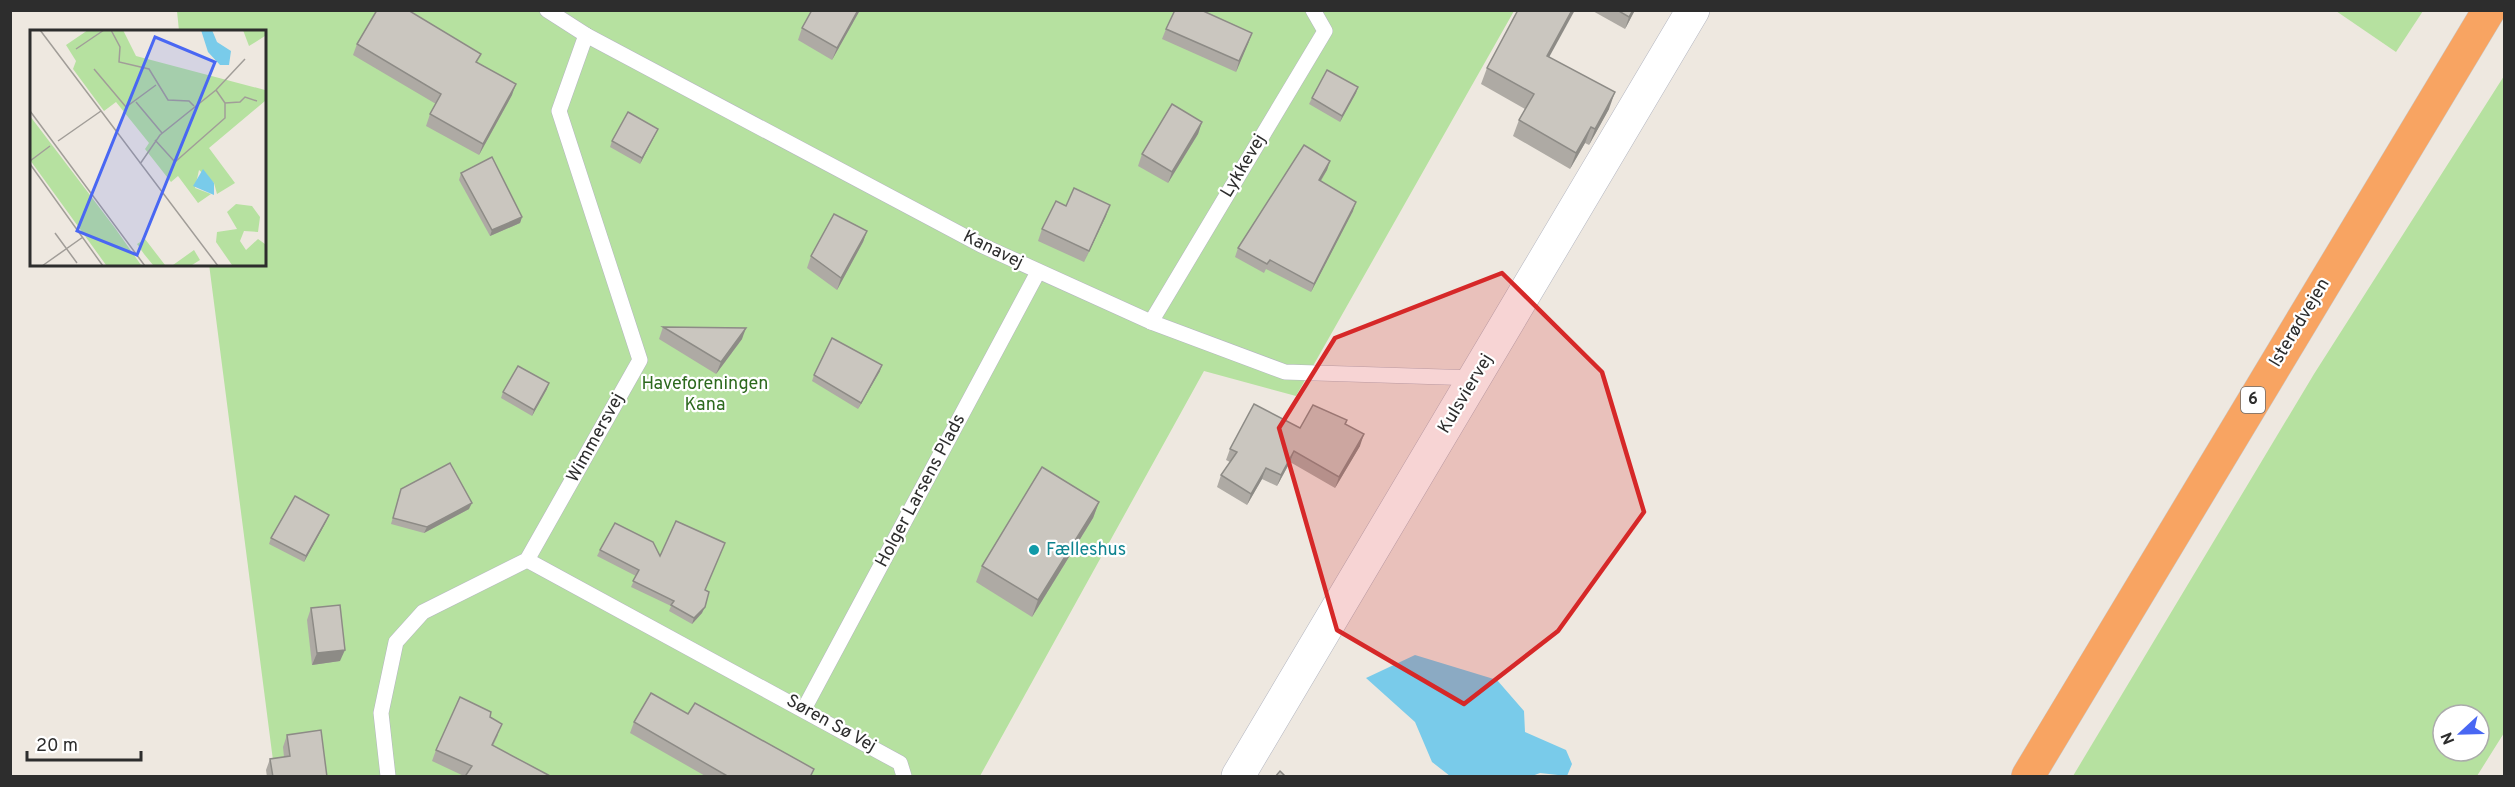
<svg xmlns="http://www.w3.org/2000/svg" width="2515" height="787" font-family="Overpass,sans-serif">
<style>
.green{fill:#b6e1a0;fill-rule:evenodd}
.water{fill:#79cbea}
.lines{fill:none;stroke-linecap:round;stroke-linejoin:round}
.lane-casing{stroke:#b4b6c0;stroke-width:16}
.secondary-casing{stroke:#b4b6c0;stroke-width:34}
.highway-casing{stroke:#c8c8c8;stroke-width:34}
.lane{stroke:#fff;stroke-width:15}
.secondary{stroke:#fff;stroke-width:33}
.highway{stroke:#f8a462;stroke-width:33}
.wall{fill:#aeaaa4}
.shaded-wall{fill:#8d8b86}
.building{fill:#cac6bf;stroke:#8d8b86;stroke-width:1.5}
.marked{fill:#d62828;fill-opacity:0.2;stroke:#d62828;stroke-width:4.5;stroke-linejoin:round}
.culture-dot{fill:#0f9aa8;stroke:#fff;stroke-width:2}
.labels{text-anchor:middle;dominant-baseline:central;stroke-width:4.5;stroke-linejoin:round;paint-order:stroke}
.shield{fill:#fff;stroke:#6c6c6c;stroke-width:1.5}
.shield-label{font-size:16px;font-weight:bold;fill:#2d2d2d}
.street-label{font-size:18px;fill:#2d2d2d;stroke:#fff}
.park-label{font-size:18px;fill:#2d691e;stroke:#fff}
.culture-label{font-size:18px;fill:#0d838f;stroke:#fff;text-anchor:start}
.inset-road{fill:none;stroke:#a19d98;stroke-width:1.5}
.view{fill:#4967f3;fill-opacity:0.15;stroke:#4967f3;stroke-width:3}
.inset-edge{fill:none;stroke:#2d2d2d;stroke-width:3}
</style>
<rect width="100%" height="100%" fill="#eee8e0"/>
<!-- green -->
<g class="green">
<polygon points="177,11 1514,11 1296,396 1204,371 980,776 275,776 209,264 264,264 264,32 179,31"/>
<polygon points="2336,11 2423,11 2396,52"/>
<path d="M2504 76V733L2477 776H2073L2314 374ZM2443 715H2479V751H2443Z"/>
</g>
<!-- water -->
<polygon class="water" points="1415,655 1497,680 1524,711 1525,732 1566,750 1572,764 1567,776 1540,773 1532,776 1450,776 1432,762 1415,722 1366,678"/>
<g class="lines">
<!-- lane casing -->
<g class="lane-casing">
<g id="lane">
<polyline points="547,10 586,35 981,245 1151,322 1285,372 1476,378"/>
<polyline points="1151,322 1325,31 1313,10"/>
<polyline points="527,560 900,763 904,776"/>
<polyline points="804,709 1038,272"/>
<polyline points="388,776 381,713 396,642 423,612 527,560 640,360 559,111 586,35"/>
</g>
</g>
<!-- secondary casing -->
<g class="secondary-casing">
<polyline id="secondary" points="1238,776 1693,10"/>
</g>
<!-- highway casing -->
<g class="highway-casing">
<polyline id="highway" points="2028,776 2489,10"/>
</g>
<!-- lane -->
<use href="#lane" class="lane"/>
<!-- secondary -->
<use href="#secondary" class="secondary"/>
<!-- highway -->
<use href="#highway" class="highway"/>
</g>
<!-- wall -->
<g class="wall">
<polygon points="860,10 832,60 798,40 802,28"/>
<polygon points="1591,10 1635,10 1625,29"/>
<polygon points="1166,29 1252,33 1236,72 1162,39"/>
<polygon points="357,44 477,63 512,95 479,155 426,126 430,114 436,104 353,55"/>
<polygon points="1550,57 1609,109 1589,145 1585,143 1570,169 1513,136 1519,120 1525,109 1481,84 1487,68"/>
<polygon points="1358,87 1356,93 1340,122 1309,104 1312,98"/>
<polygon points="1202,122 1198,134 1168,183 1138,166 1142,154"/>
<polygon points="655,135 640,164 610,147 612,141"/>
<polygon points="1330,161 1327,170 1321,181 1353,211 1311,292 1266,269 1264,273 1235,257 1238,248"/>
<polygon points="461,173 522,217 520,223 490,236 459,180"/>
<polygon points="1066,206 1106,216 1084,262 1038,241 1042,229"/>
<polygon points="867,231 863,242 837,290 807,268 811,256"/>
<polygon points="663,327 742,339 716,374 659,339"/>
<polygon points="880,371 858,409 812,381 814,375"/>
<polygon points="547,389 532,416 501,398 503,392"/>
<polygon points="1347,420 1346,424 1360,446 1335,488 1290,462 1277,486 1262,479 1247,505 1217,487 1221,475 1230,462 1226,460 1230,449 1300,428"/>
<polygon points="401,489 469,509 424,533 391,524"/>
<polygon points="1099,502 1093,518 1032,617 976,582 982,566"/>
<polygon points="329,515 326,522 304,562 269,544 271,538"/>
<polygon points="600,550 660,556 705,590 702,613 692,624 669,611 671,606 631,587 636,576 597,556"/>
<polygon points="311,608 340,661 312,665 307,620"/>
<polygon points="688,714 814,769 811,777 707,777 630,733 634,722"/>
<polygon points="490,717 498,735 493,746 552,777 466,777 432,761 436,750"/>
<polygon points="287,735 327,777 267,777 266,770 270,759 284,757 283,747"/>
</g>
<!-- shaded-wall -->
<g class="shaded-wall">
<polygon points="858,10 860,10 832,60 837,48"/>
<polygon points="1572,10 1575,10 1541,72 1547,56"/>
<polygon points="1633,10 1635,10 1625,29 1629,17"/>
<polygon points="1252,33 1248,44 1236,72 1239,61"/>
<polygon points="516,84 512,95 479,155 483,144"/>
<polygon points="1358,87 1356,93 1340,122 1342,116"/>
<polygon points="1615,92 1609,109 1589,145 1595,129"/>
<polygon points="1202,122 1198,134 1168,183 1172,172"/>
<polygon points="1591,127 1585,143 1570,169 1576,153"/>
<polygon points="658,129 655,135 640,164 642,158"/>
<polygon points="1330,161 1327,170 1316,188 1319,180"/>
<polygon points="1356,202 1353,211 1311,292 1314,284"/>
<polygon points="1110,205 1106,216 1084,262 1089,251"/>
<polygon points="522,217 520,223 490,236 492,230"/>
<polygon points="867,231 863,242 837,290 841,278"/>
<polygon points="746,328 742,339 716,374 721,362"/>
<polygon points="882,365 880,371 858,409 861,403"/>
<polygon points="549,383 547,389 532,416 534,410"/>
<polygon points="1364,434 1360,446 1335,488 1339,477"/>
<polygon points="1294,451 1290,462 1277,486 1281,475"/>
<polygon points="1266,468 1262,479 1247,505 1251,494"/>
<polygon points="1099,502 1093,518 1032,617 1038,600"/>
<polygon points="472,503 469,509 424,533 427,527"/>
<polygon points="329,515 326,522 304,562 306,556"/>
<polygon points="705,607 702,613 692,624 694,618"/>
<polygon points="345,650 340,661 312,665 317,653"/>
</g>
<!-- building -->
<g class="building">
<polygon points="377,10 408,10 481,54 476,62 516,84 483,144 430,114 441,94 357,44"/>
<polygon points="812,10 858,10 837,48 802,28"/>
<polygon points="1175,10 1201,10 1252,33 1239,61 1166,29"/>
<polygon points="1518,10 1572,10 1547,56 1615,92 1595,129 1591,127 1576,153 1519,120 1534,94 1487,68"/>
<polygon points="1617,10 1633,10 1629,17"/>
<polygon points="1327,70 1358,87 1342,116 1312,98"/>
<polygon points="1172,104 1202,122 1172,172 1142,154"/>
<polygon points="628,112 658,129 642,158 612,141"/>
<polygon points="1304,145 1330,161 1319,180 1356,202 1314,284 1270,260 1267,264 1238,248"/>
<polygon points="492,157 522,217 492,230 461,173"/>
<polygon points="1074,188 1110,205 1089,251 1042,229 1056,201 1066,206"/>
<polygon points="834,214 867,231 841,278 811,256"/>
<polygon points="663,327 746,328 721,362"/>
<polygon points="832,338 882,365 861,403 814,375"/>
<polygon points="518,366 549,383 534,410 503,392"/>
<polygon points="1254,404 1300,428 1313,405 1347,420 1345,424 1364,434 1339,477 1294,451 1281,475 1266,468 1251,494 1221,475 1237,452 1230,449"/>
<polygon points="450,463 472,503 427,527 393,518 401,489"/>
<polygon points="1042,467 1099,502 1038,600 982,566"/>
<polygon points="295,496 329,515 306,556 271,538"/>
<polygon points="676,521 725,543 705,590 709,592 705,607 694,618 671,605 674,601 633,581 639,570 600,550 615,523 653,542 660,556"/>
<polygon points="340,605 345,650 317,653 311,608"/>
<polygon points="651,693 688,714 695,703 814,769 810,777 729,777 634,722"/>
<polygon points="460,697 491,712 490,717 502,724 492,745 552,777 469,777 466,775 472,766 436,750"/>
<polygon points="321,730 327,777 273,777 270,759 290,756 287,735"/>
<polygon points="1280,771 1286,777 1275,777"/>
</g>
<!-- marked area -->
<path class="marked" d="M1502 273 1602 372 1644 512 1558 631 1464 704 1337 630 1279 428 1335 338Z"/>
<!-- markers -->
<circle class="culture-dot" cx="1034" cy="550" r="6"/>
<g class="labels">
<!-- shield labels -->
<rect class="shield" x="2241" y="387" width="24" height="26" rx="4.5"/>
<g class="shield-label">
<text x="2253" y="400">6</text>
</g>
<!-- street labels -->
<g class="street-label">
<text transform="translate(1244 166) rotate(-59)">Lykkevej</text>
<text transform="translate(993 250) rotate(26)">Kanavej</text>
<text transform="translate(2300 323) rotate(-59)">Isterødvejen</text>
<text transform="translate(1466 394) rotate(-59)">Kulsviervej</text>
<text transform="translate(596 438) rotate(-61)">Wimmersvej</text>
<text transform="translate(921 491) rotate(-62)">Holger Larsens Plads</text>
<text transform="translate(831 724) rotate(29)">Søren Sø Vej</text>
</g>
<!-- park labels -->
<g class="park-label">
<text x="705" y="384">Haveforeningen<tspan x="705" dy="21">Kana</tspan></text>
</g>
<!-- culture labels -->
<g class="culture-label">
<text x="1046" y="550">Fælleshus</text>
</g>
</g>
<!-- overview -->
<g transform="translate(30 30)">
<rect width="236" height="236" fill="#eee8e0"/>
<path d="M58 0H93L106 26 235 60V71L179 118 205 153 187 164 184 153 169 140 165 158 181 164 168 173 148 146 141 152 115 119 119 113 86 72 74 81 43 39 46 31 36 15ZM213 0H235V6L219 16ZM0 86 85 198 111 235H76L0 130ZM206 174 222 176 230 187 228 202 214 201 210 211 216 220 228 209 235 214V235H202L186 212 187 202 207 199 197 182ZM115 209 135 235H123L114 224 107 214ZM164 220 170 230 162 235H143Z" fill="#b6e1a0"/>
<path d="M171 0H182L187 12 201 21 199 35H190L178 22ZM173 139 184 153V165L163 156Z" fill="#79cbea"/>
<path class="inset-road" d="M10 0 188 236M81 0 90 17 89 32 119 39 138 70 159 71 164 76M46 19 74 0M64 39 96 77 126 55M106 72 132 103M195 73 210 72 215 67 227 71M0 81 115 236M125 110 145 132 195 88V73L186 60M28 111 71 81M0 131 20 116M0 134 73 236M110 134 130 105 186 60 215 29M25 203 47 233M12 236 53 207"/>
<path class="view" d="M125 7 185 32 107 225 47 201Z"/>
<rect width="236" height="236" class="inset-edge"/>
</g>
<!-- border -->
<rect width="2515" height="787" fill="none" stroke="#2d2d2d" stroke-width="24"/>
<!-- north arrow -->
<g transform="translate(2461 733) rotate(248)"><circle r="28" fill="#ffffff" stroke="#ababab" stroke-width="1.5"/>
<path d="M0-4.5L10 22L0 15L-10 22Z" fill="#4967f3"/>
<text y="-9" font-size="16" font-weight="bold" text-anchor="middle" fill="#2d2d2d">N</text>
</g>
<!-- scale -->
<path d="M27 751v9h114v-9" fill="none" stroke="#2d2d2d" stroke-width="3"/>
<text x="36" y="751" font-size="18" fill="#2d2d2d" stroke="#ffffff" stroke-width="4.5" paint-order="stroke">20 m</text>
</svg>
